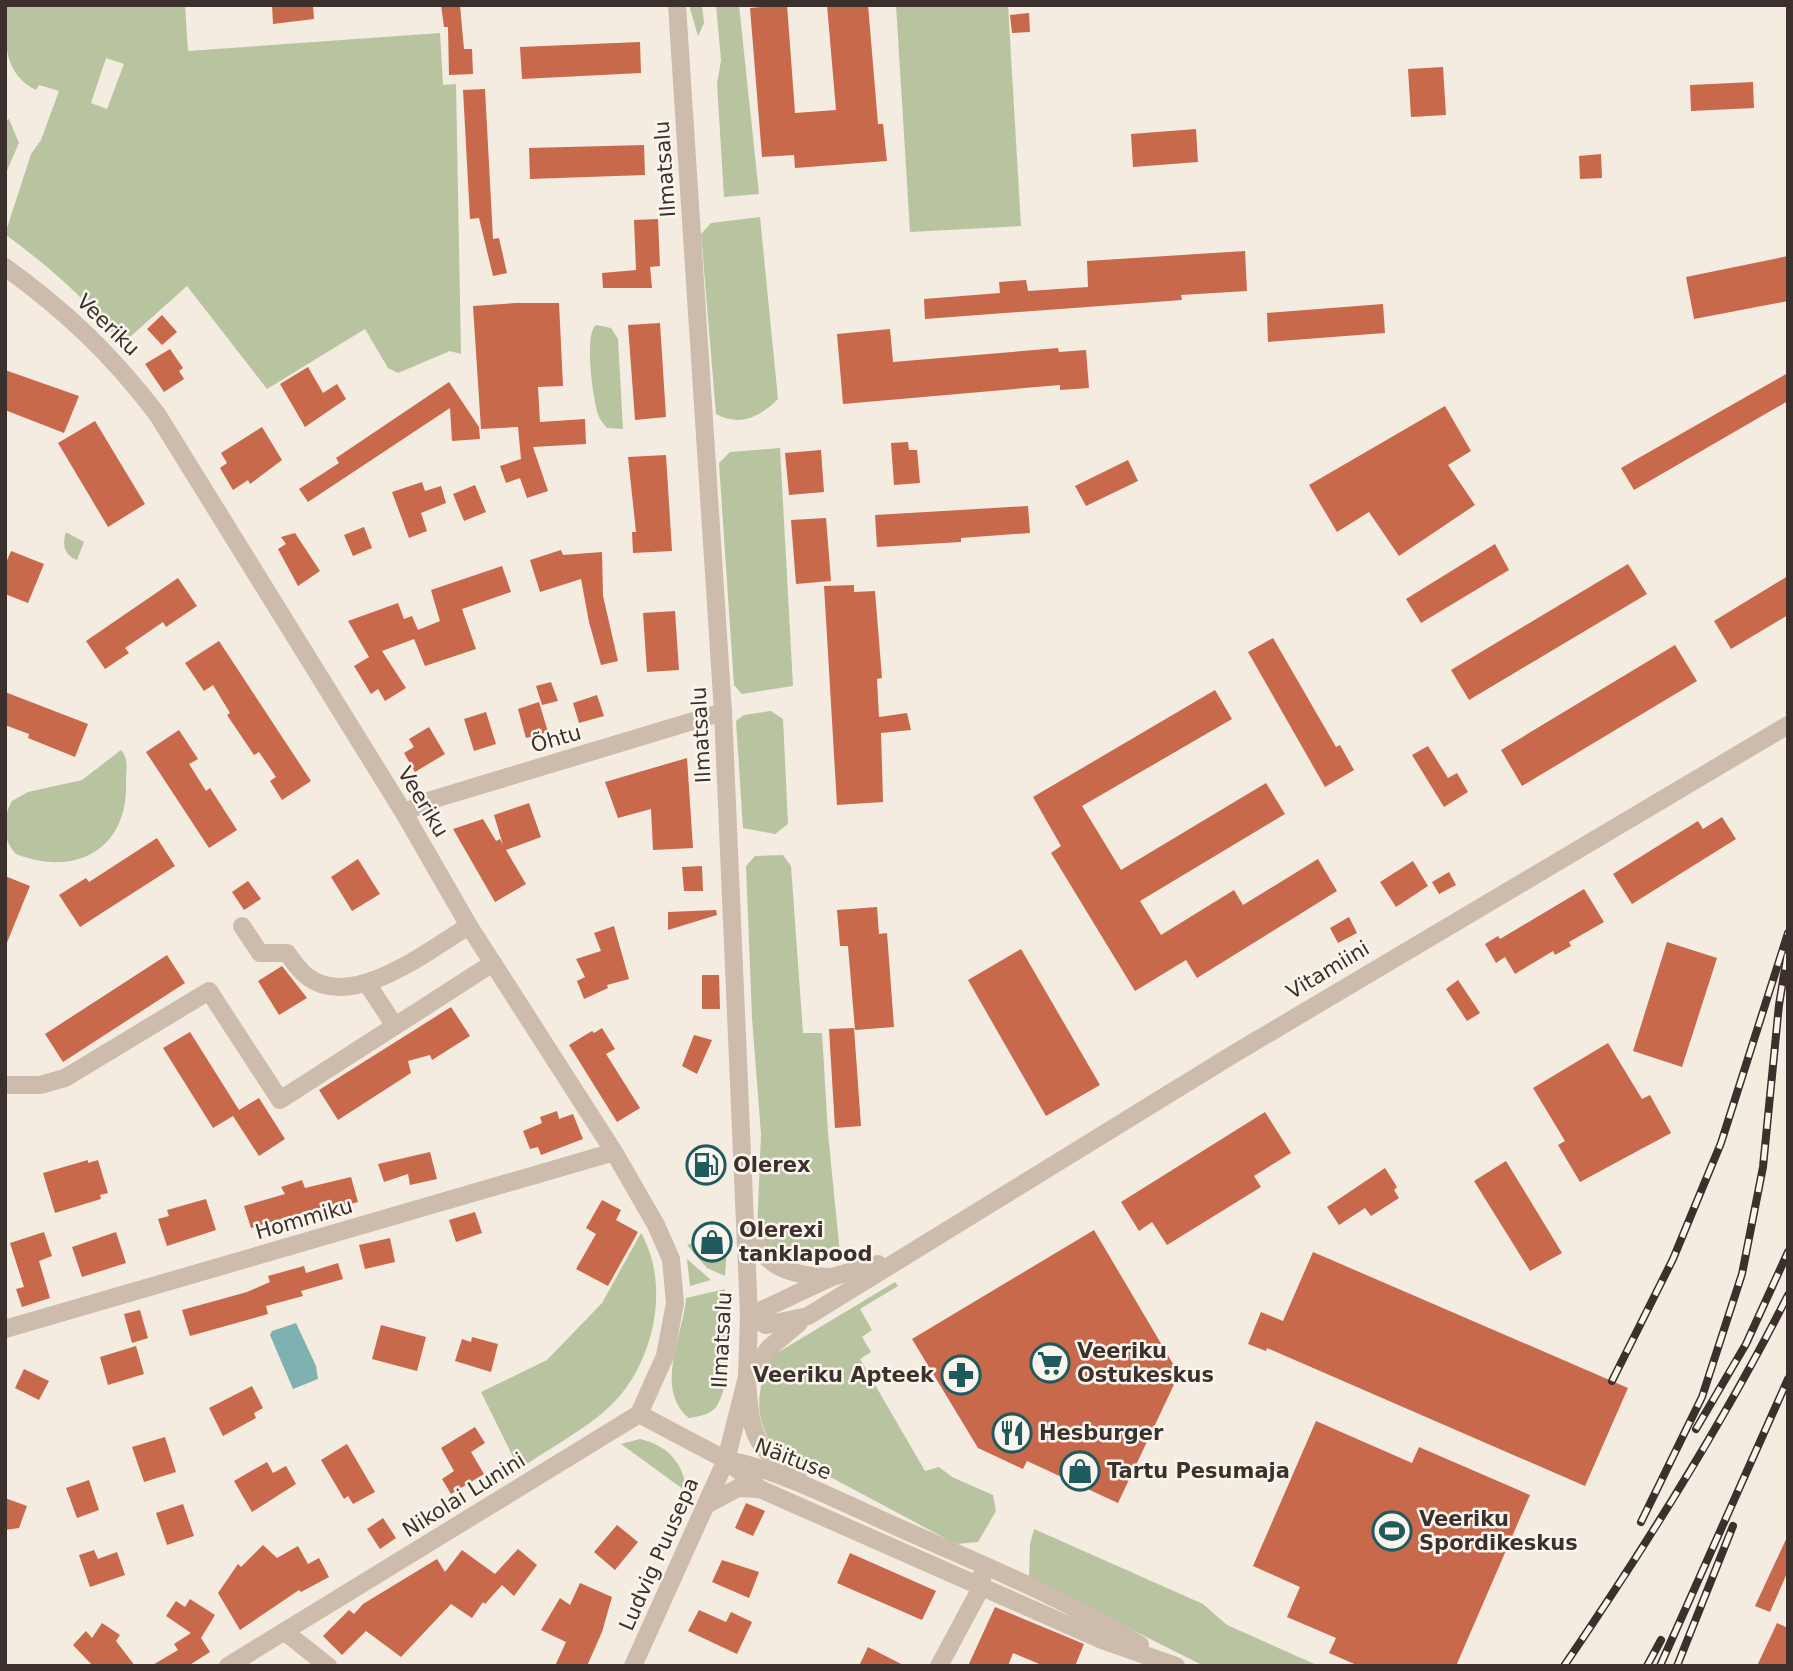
<svg xmlns="http://www.w3.org/2000/svg" width="1793" height="1671" font-family="'DejaVu Sans',sans-serif">
<style>
.green{fill:#b8c4a0;fill-rule:evenodd}
.water{fill:#7fb0b2}
.building{fill:#c8694b}
.lines{fill:none;stroke-linecap:round;stroke-linejoin:round}
.minor{stroke:#cdbbac;stroke-width:18}
.rail-casing{stroke:#3b302b;stroke-width:8}
.rail{stroke:#fbf5ee;stroke-width:5;stroke-dasharray:16;stroke-linecap:butt}
.labels{text-anchor:middle;dominant-baseline:central;stroke-width:5;stroke-linejoin:round;paint-order:stroke}
.street-label{font-size:21px;fill:#3b302b;stroke:#fbf5ee}
.poi-label{font-size:21px;font-weight:bold;fill:#3b302b;stroke:#fbf5ee;text-anchor:start}
</style>
<rect width="100%" height="100%" fill="#f4ebe1"/>
<!-- green -->
<g class="green">
<path d="M5 5H185L188 51 440 33 443 85 456 84 461 354 450 351 398 373 388 368 365 329 267 389 187 286 121 345C89 300 49 267 5 234L31 154 41 140 59 91 39 85 36 90C2 73 5 39 5 5ZM106 58 124 64 107 109 91 103Z"/>
<polygon points="689,5 702,5 704,23 698,36"/>
<polygon points="716,5 739,5 759,194 724,197 717,84 721,60"/>
<polygon points="896,5 1008,5 1021,226 910,232"/>
<polygon points="9,119 19,143 5,175 5,121"/>
<path d="M760 217 778 399C760 417 740 427 716 414L701 234 711 223Z"/>
<path d="M596 325 611 328 618 339 623 429 607 428C604 424 599 419 598 414 593 398 584 334 596 325Z"/>
<polygon points="780,448 793,686 742,694 734,685 719,463 730,452"/>
<path d="M66 532 84 542 77 560C64 555 62 545 66 532Z"/>
<polygon points="771,711 783,719 788,824 775,834 743,828 736,721 744,715"/>
<path d="M121 750C129 759 126 769 126 781 129 848 77 878 16 854 2 840 2 818 12 801L28 792 82 780Z"/>
<polygon points="783,855 791,866 803,1033 822,1033 828,1133 840,1254 834,1260 799,1263 769,1252 757,1232 761,1134 752,1018 746,866 755,856"/>
<polygon points="728,1232 725,1276 707,1268 687,1245"/>
<path d="M641 1233C672 1287 653 1368 607 1409 581 1432 547 1450 519 1469L481 1392 547 1360 602 1303Z"/>
<polygon points="687,1259 711,1280 690,1286"/>
<path d="M895 1282 898 1286 860 1309 872 1330 862 1337 871 1352 860 1359 925 1471 939 1467 952 1477 993 1495 996 1511 978 1542 956 1544 774 1447C753 1418 756 1388 772 1356Z"/>
<path d="M725 1289C726 1319 733 1378 718 1404 712 1415 700 1416 689 1418 654 1389 683 1336 686 1298Z"/>
<path d="M640 1439C669 1446 683 1463 687 1492L621 1444Z"/>
<polygon points="1034,1529 1203,1604 1227,1625 1319,1666 1204,1666 1029,1578 1030,1544"/>
</g>
<!-- water -->
<polygon class="water" points="296,1323 316,1366 318,1379 293,1389 270,1335 272,1331"/>
<!-- building -->
<g class="building">
<polygon points="272,5 313,5 314,19 273,24"/>
<polygon points="441,5 460,5 464,49 472,49 473,74 449,75 448,27 444,27"/>
<polygon points="787,5 795,113 836,110 827,5 868,5 878,124 883,124 887,161 795,168 794,155 762,157 750,8"/>
<polygon points="1029,13 1030,32 1012,33 1010,15"/>
<polygon points="640,42 641,73 522,79 520,47"/>
<polygon points="1443,67 1446,115 1411,117 1408,69"/>
<polygon points="1753,82 1754,108 1691,111 1690,85"/>
<polygon points="485,89 493,239 499,238 507,273 493,276 479,218 470,219 463,90"/>
<polygon points="1196,129 1198,162 1133,167 1131,134"/>
<polygon points="644,145 645,175 530,179 529,148"/>
<polygon points="1601,154 1602,178 1580,179 1579,156"/>
<polygon points="658,219 660,266 650,267 652,288 603,288 602,273 636,270 634,220"/>
<polygon points="1245,251 1247,291 1181,295 1182,300 925,319 924,299 1000,293 999,282 1026,280 1028,291 1088,287 1087,261"/>
<polygon points="1788,256 1788,301 1694,319 1686,277"/>
<polygon points="516,303 559,303 563,386 538,387 540,422 585,419 586,444 533,447 548,491 527,498 520,478 506,483 500,466 521,459 518,427 481,429 473,306"/>
<polygon points="1383,304 1385,333 1268,342 1267,313"/>
<polygon points="162,315 177,332 162,345 147,329"/>
<polygon points="660,323 666,417 635,420 628,325"/>
<polygon points="890,329 893,362 1058,348 1059,352 1086,350 1089,388 1060,390 1060,385 843,404 837,334"/>
<polygon points="170,349 183,368 179,371 184,379 164,392 145,364"/>
<polygon points="308,367 323,393 337,384 346,399 305,427 280,384"/>
<polygon points="5,370 79,396 64,433 5,410"/>
<polygon points="1788,373 1788,401 1634,490 1621,468"/>
<polygon points="449,382 479,427 480,439 452,441 450,408 308,502 299,489 339,463 336,458"/>
<polygon points="1445,406 1471,451 1448,465 1475,505 1399,556 1369,512 1337,532 1309,485"/>
<polygon points="95,421 145,504 108,527 58,443"/>
<polygon points="262,427 282,460 250,484 248,480 233,490 220,468 227,463 221,453"/>
<polygon points="908,442 909,450 917,450 920,483 894,485 891,443"/>
<polygon points="821,450 824,492 789,495 785,453"/>
<polygon points="666,455 672,551 633,553 632,532 636,532 628,457"/>
<polygon points="1128,460 1138,481 1086,506 1075,486"/>
<polygon points="422,482 425,491 441,486 446,503 421,513 427,531 409,538 392,492"/>
<polygon points="475,485 486,512 464,521 453,494"/>
<polygon points="1028,506 1030,533 961,538 961,542 877,547 875,515"/>
<polygon points="826,518 831,581 796,584 791,520"/>
<polygon points="364,527 372,548 353,556 344,535"/>
<polygon points="295,533 320,571 298,586 278,549 286,544 281,537"/>
<polygon points="1495,544 1509,570 1421,623 1406,599"/>
<polygon points="561,550 563,555 602,552 603,596 618,661 601,665 589,622 581,579 540,592 530,560"/>
<polygon points="11,551 44,564 28,603 5,594 5,565"/>
<polygon points="1628,564 1647,594 1469,700 1451,670"/>
<polygon points="502,566 511,592 462,609 476,649 425,666 414,639 382,651 406,688 385,701 378,689 371,694 354,666 369,657 348,621 398,603 404,619 412,616 418,630 440,621 431,590"/>
<polygon points="1788,576 1788,615 1731,649 1714,621"/>
<polygon points="178,578 197,606 166,627 163,622 125,648 129,653 105,669 86,641"/>
<polygon points="854,585 854,592 875,591 882,678 877,679 879,717 907,713 911,730 881,733 883,802 837,805 824,586"/>
<polygon points="675,611 679,670 647,672 643,613"/>
<polygon points="1273,638 1336,747 1340,745 1354,770 1325,787 1248,652"/>
<polygon points="219,641 311,781 282,800 270,781 276,777 259,752 254,755 227,715 230,713 213,685 204,691 185,663"/>
<polygon points="1675,645 1697,681 1522,786 1501,750"/>
<polygon points="551,682 558,701 542,705 536,686"/>
<polygon points="1215,690 1232,719 1082,806 1121,870 1266,783 1285,814 1140,901 1161,935 1234,890 1243,905 1318,859 1337,891 1197,978 1186,960 1135,991 1051,853 1061,846 1033,797"/>
<polygon points="5,692 88,724 75,757 28,738 29,734 5,725"/>
<polygon points="597,695 604,716 579,723 573,703"/>
<polygon points="539,702 548,732 526,738 518,709"/>
<polygon points="486,712 496,744 474,751 464,719"/>
<polygon points="429,727 445,754 415,772 404,753 414,747 409,739"/>
<polygon points="179,730 198,759 189,764 206,791 210,788 237,830 209,848 146,752"/>
<polygon points="1428,746 1448,778 1457,773 1468,792 1444,807 1412,755"/>
<polygon points="687,758 693,848 653,850 651,809 618,818 605,782"/>
<polygon points="529,803 541,837 506,850 526,884 495,902 453,829 483,819 496,841 500,839 503,845 494,815"/>
<polygon points="1722,817 1736,839 1632,904 1613,874 1698,821 1703,829"/>
<polygon points="157,838 175,866 80,927 59,895 86,878 89,882"/>
<polygon points="358,859 380,894 352,911 331,877"/>
<polygon points="1413,861 1428,886 1396,907 1380,882"/>
<polygon points="702,866 703,891 684,891 682,867"/>
<polygon points="1449,872 1456,885 1439,894 1432,882"/>
<polygon points="5,876 30,886 6,945 5,945"/>
<polygon points="248,881 261,899 244,910 232,892"/>
<polygon points="1584,889 1604,922 1569,942 1571,946 1555,955 1553,951 1515,974 1505,957 1496,963 1485,944 1498,936 1500,939"/>
<polygon points="877,907 879,934 887,933 894,1027 855,1030 848,946 840,946 837,910"/>
<polygon points="716,910 717,915 668,930 668,912"/>
<polygon points="1349,917 1357,933 1338,943 1330,928"/>
<polygon points="614,926 629,979 607,985 608,988 584,999 577,981 585,977 576,959 601,951 594,933"/>
<polygon points="1667,942 1717,958 1682,1067 1633,1051"/>
<polygon points="1021,949 1100,1085 1046,1116 968,980"/>
<polygon points="167,955 185,983 63,1062 45,1034"/>
<polygon points="282,966 307,998 279,1015 258,981"/>
<polygon points="702,975 719,975 720,1009 702,1009"/>
<polygon points="1458,980 1480,1013 1467,1021 1446,989"/>
<polygon points="451,1007 470,1036 432,1060 430,1055 408,1061 411,1073 338,1120 319,1090"/>
<polygon points="602,1028 615,1049 606,1054 640,1108 617,1122 569,1045 592,1031 594,1033"/>
<polygon points="854,1028 861,1126 835,1128 829,1029"/>
<polygon points="190,1032 239,1110 259,1098 285,1139 259,1156 233,1116 213,1128 163,1048"/>
<polygon points="694,1035 712,1040 697,1074 682,1066"/>
<polygon points="1608,1043 1642,1099 1650,1095 1671,1133 1580,1182 1558,1145 1565,1141 1533,1088"/>
<polygon points="557,1111 559,1119 573,1114 583,1139 541,1155 538,1147 530,1149 523,1131 542,1123 540,1117"/>
<polygon points="1265,1112 1291,1153 1254,1176 1261,1187 1167,1245 1152,1222 1139,1231 1121,1202"/>
<polygon points="700,1150 719,1156 712,1179 693,1173"/>
<polygon points="430,1152 437,1179 410,1185 408,1174 384,1182 378,1164"/>
<polygon points="88,1160 88,1163 98,1160 108,1193 100,1195 101,1199 55,1213 43,1173"/>
<polygon points="1506,1161 1562,1253 1530,1271 1474,1181"/>
<polygon points="1385,1168 1397,1187 1394,1190 1399,1198 1371,1216 1365,1208 1339,1225 1327,1207"/>
<polygon points="351,1177 358,1202 327,1210 326,1206 251,1228 244,1206 285,1194 281,1187 302,1180 305,1188"/>
<polygon points="206,1199 216,1230 167,1246 158,1219 169,1216 167,1210"/>
<polygon points="602,1200 621,1210 616,1220 638,1232 608,1286 576,1269 596,1234 586,1228"/>
<polygon points="475,1212 482,1233 456,1242 449,1220"/>
<polygon points="1094,1230 1179,1374 1118,1503 1027,1461 1023,1469 978,1448 912,1339"/>
<polygon points="44,1232 52,1256 39,1261 50,1298 22,1307 16,1289 24,1287 10,1243"/>
<polygon points="116,1232 126,1263 82,1277 72,1247"/>
<polygon points="721,1232 726,1245 703,1253 698,1239"/>
<polygon points="390,1238 395,1262 365,1269 359,1245"/>
<polygon points="1313,1252 1628,1388 1585,1486 1267,1348 1266,1351 1248,1344 1261,1312 1283,1321"/>
<polygon points="338,1263 343,1279 301,1291 303,1296 266,1306 268,1314 190,1336 182,1310 247,1292 270,1282 268,1276 304,1266 306,1273"/>
<polygon points="140,1310 148,1338 132,1343 124,1314"/>
<polygon points="381,1325 426,1337 417,1371 372,1359"/>
<polygon points="472,1337 498,1344 491,1372 455,1361 462,1339 471,1342"/>
<polygon points="136,1346 144,1374 108,1385 100,1357"/>
<polygon points="24,1369 49,1381 39,1400 15,1388"/>
<polygon points="252,1386 263,1408 254,1413 256,1418 223,1436 209,1408"/>
<polygon points="1316,1421 1412,1463 1419,1447 1530,1495 1456,1666 1359,1666 1329,1653 1336,1638 1287,1617 1300,1587 1253,1566"/>
<polygon points="475,1427 485,1443 471,1452 484,1474 451,1494 442,1479 454,1471 441,1448"/>
<polygon points="165,1437 176,1472 144,1482 132,1447"/>
<polygon points="347,1444 375,1492 353,1504 348,1496 344,1499 321,1460"/>
<polygon points="267,1462 273,1473 286,1466 296,1484 252,1512 234,1481"/>
<polygon points="89,1480 99,1510 77,1518 66,1488"/>
<polygon points="5,1498 27,1506 19,1528 5,1530"/>
<polygon points="746,1503 765,1511 753,1536 735,1528"/>
<polygon points="183,1504 194,1536 167,1545 156,1513"/>
<polygon points="383,1518 396,1538 380,1549 367,1529"/>
<polygon points="617,1525 638,1542 615,1570 594,1552"/>
<polygon points="1788,1535 1788,1571 1770,1612 1755,1606"/>
<polygon points="263,1545 277,1558 298,1546 308,1564 319,1558 329,1577 301,1592 299,1590 240,1630 218,1593 238,1564 241,1567"/>
<polygon points="518,1549 537,1565 514,1596 502,1585 485,1604 483,1602 472,1618 451,1604 401,1657 366,1631 342,1655 323,1636 349,1610 354,1614 363,1604 437,1559 445,1572 462,1550 495,1574"/>
<polygon points="94,1550 98,1559 117,1552 125,1575 90,1587 79,1555"/>
<polygon points="850,1553 936,1591 922,1620 837,1583"/>
<polygon points="722,1560 759,1572 749,1598 712,1582"/>
<polygon points="580,1583 612,1597 602,1632 587,1666 555,1666 566,1642 541,1630 560,1598 570,1605"/>
<polygon points="190,1599 215,1615 201,1638 210,1652 188,1666 151,1666 178,1650 174,1644 191,1633 166,1616 176,1601 185,1607"/>
<polygon points="995,1607 1084,1644 1075,1666 1044,1666 1013,1653 1008,1666 968,1666"/>
<polygon points="699,1610 726,1622 731,1612 752,1622 737,1654 688,1631"/>
<polygon points="102,1623 120,1635 116,1641 135,1666 93,1666 73,1645 86,1631 92,1638"/>
<polygon points="1777,1623 1788,1628 1788,1666 1757,1666"/>
<polygon points="868,1647 905,1666 859,1666"/>
</g>
<g class="lines">
<!-- minor -->
<g class="minor">
<path d="M5 267C66 311 112 355 157 414L404 813 469 926 614 1152 656 1225 671 1259 675 1303 665 1356 639 1414"/>
<polyline points="404,813 428,801 723,712"/>
<path d="M242 926 260 953H287C293 961 300 972 308 977 353 1011 430 949 469 926"/>
<polyline points="368,985 395,1026"/>
<polyline points="5,1085 40,1085 65,1078 209,991 280,1100 493,963"/>
<path d="M749 1233C768 1269 789 1275 829 1277"/>
<polyline points="749,1316 766,1325 808,1316 1232,1055 1788,725"/>
<polyline points="749,1316 832,1277 878,1264"/>
<polyline points="5,1329 614,1152"/>
<path d="M726 1460C776 1468 848 1505 895 1526 978 1563 1063 1597 1140 1645"/>
<path d="M798 1477C752 1448 750 1429 747 1377L769 1348 799 1323"/>
<polyline points="706,1505 738,1488 760,1489"/>
<polyline points="285,1632 328,1666"/>
<polyline points="228,1666 639,1414 726,1460 760,1489 1102,1640 1176,1666"/>
<polyline points="633,1666 726,1460 747,1377 749,1316 723,712 677,5"/>
<polyline points="939,1666 982,1586 982,1575"/>
</g>
<!-- rail casing -->
<g class="rail-casing">
<g id="rail">
<polyline points="1612,1381 1673,1259 1721,1143 1788,933"/>
<polyline points="1696,1429 1746,1344 1788,1252"/>
<polyline points="1641,1522 1702,1397 1742,1274 1763,1167 1779,1005 1788,950"/>
<path d="M1564 1666C1645 1547 1723 1424 1788 1295"/>
<polyline points="1647,1666 1661,1640"/>
<polyline points="1660,1666 1788,1379"/>
<polyline points="1677,1666 1733,1526"/>
</g>
</g>
<!-- rail -->
<use href="#rail" class="rail"/>
</g>
<!-- icons -->
<defs>
<g id="fuel-ring" transform="scale(2.0125)"><circle r="9.5" fill="#fbf5ee" stroke="#1f5a5e" stroke-width="1.5"/><path d="M-5.5-6h7V0h2V4h1.3V-2.5L3-4.5l.8-.8L6-3V5H2.5V1h-1V6h-7ZM-4.2-4.7v3.2H.2V-4.7Z" fill="#1f5a5e"/></g>
<g id="shop-ring" transform="scale(2.0125)"><circle r="9.5" fill="#fbf5ee" stroke="#1f5a5e" stroke-width="1.5"/><path d="M-5-2.5h2.3a2.7 3.5 0 0 1 5.4 0H5L5.5 6h-11ZM-1.5-2.5h3a1.5 2.3 0 0 0-3 0Z" fill="#1f5a5e"/></g>
<g id="supermarket-ring" transform="scale(2.0125)"><circle r="9.5" fill="#fbf5ee" stroke="#1f5a5e" stroke-width="1.5"/><path d="M-6-5.5h2.5l.6 2H6L4.5 2H-2.5L-4.4-4H-6ZM-1.5 3.2a1.3 1.3 0 1 0 .1 0ZM3 3.2a1.3 1.3 0 1 0 .1 0Z" fill="#1f5a5e"/></g>
<g id="pharmacy-ring" transform="scale(2.0125)"><circle r="9.5" fill="#fbf5ee" stroke="#1f5a5e" stroke-width="1.5"/><path d="M-2-6h4v4h4v4h-4v4h-4v-4h-4v-4h4Z" fill="#1f5a5e"/></g>
<g id="restaurant-ring" transform="scale(2.0125)"><circle r="9.5" fill="#fbf5ee" stroke="#1f5a5e" stroke-width="1.5"/><path d="M-5-6h1v4h1v-4h1v4h1v-4h1v5L-1.5 .5V6h-2V.5L-5-1ZM5-6V6H3V1.5H1.5Q1.5-4 5-6Z" fill="#1f5a5e"/></g>
<g id="stadium-ring" transform="scale(2.0125)"><circle r="9.5" fill="#fbf5ee" stroke="#1f5a5e" stroke-width="1.5"/><path d="M0-5a6.5 5 0 1 0 0 10a6.5 5 0 1 0 0-10ZM-3.5-1.8h7v3.6h-7Z" fill="#1f5a5e"/></g>
</defs>
<g fill-rule="evenodd">
<use href="#fuel-ring" x="706" y="1165"/>
<use href="#shop-ring" x="712" y="1242"/>
<use href="#supermarket-ring" x="1050" y="1363"/>
<use href="#pharmacy-ring" x="961" y="1375"/>
<use href="#restaurant-ring" x="1012" y="1433"/>
<use href="#shop-ring" x="1080" y="1471"/>
<use href="#stadium-ring" x="1392" y="1531"/>
</g>
<g class="labels">
<!-- street labels -->
<g class="street-label">
<text transform="translate(665 169) rotate(-94)">Ilmatsalu</text>
<text transform="translate(108 325) rotate(44)">Veeriku</text>
<text transform="translate(701 735) rotate(-93)">Ilmatsalu</text>
<text transform="translate(556 739) rotate(-16)">Õhtu</text>
<text transform="translate(423 802) rotate(59)">Veeriku</text>
<text transform="translate(1328 970) rotate(-31)">Vitamiini</text>
<text transform="translate(304 1219) rotate(-16)">Hommiku</text>
<text transform="translate(722 1340) rotate(-87)">Ilmatsalu</text>
<text transform="translate(793 1459) rotate(21)">Näituse</text>
<text transform="translate(464 1495) rotate(-32)">Nikolai Lunini</text>
<text transform="translate(659 1554) rotate(-66)">Ludvig Puusepa</text>
</g>
<!-- poi labels -->
<g class="poi-label">
<text x="733" y="1165">Olerex</text>
<text x="739" y="1230">Olerexi<tspan x="739" dy="24">tanklapood</tspan></text>
<text x="1077" y="1351">Veeriku<tspan x="1077" dy="24">Ostukeskus</tspan></text>
<text x="934" y="1375" text-anchor="end">Veeriku Apteek</text>
<text x="1039" y="1433">Hesburger</text>
<text x="1107" y="1471">Tartu Pesumaja</text>
<text x="1419" y="1519">Veeriku<tspan x="1419" dy="24">Spordikeskus</tspan></text>
</g>
</g>
<!-- border -->
<rect width="1793" height="1671" fill="none" stroke="#3b302b" stroke-width="14"/>
</svg>
